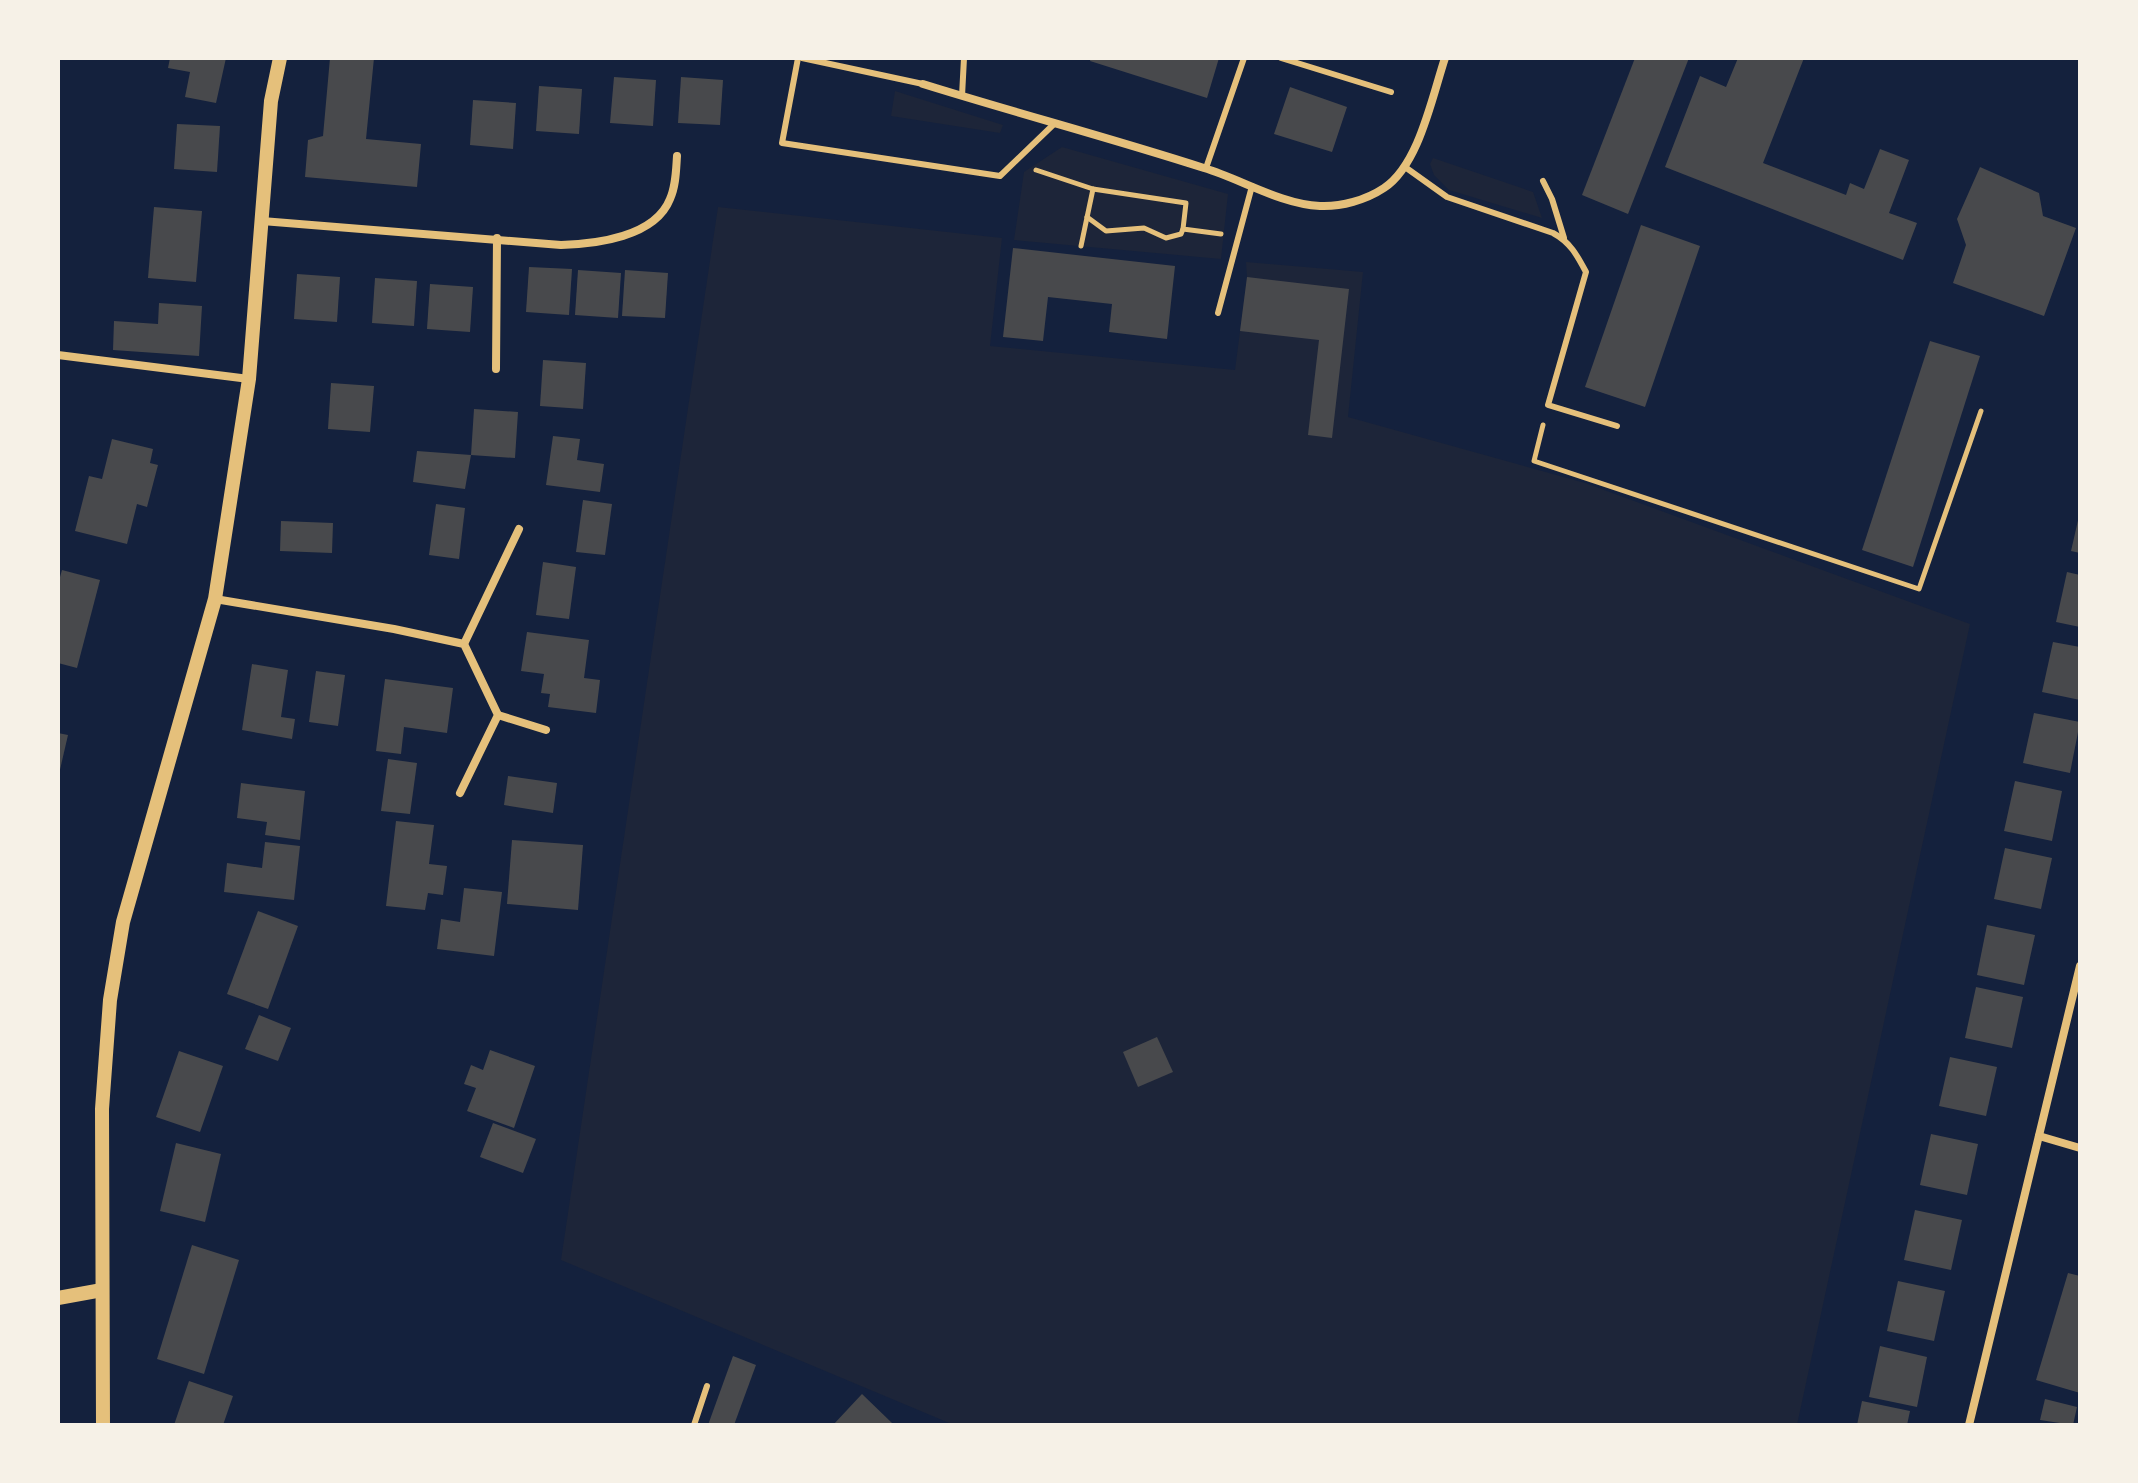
<svg xmlns="http://www.w3.org/2000/svg" width="2138" height="1483" font-family="Merriweather,serif">
<style>
.green{fill:#1d2539}
.building{fill:#48494c}
.lines{fill:none;stroke-linecap:round;stroke-linejoin:round}
.path{stroke:#e5c07b;stroke-width:5}
.service{stroke:#e5c07b;stroke-width:6}
.minor{stroke:#e5c07b;stroke-width:8}
.tertiary{stroke:#e5c07b;stroke-width:14}
</style>
<rect width="100%" height="100%" fill="#14213d"/>
<!-- green -->
<g class="green">
<polygon points="895,91 1003,125 1000,133 891,116"/>
<polygon points="1062,147 1228,194 1221,259 1014,240 1024,172"/>
<polygon points="1433,158 1533,192 1542,218 1449,190 1434,175 1430,164"/>
<polygon points="718,207 1002,238 990,346 1235,370 1247,277 1246,262 1363,272 1348,417 1585,483 1970,624 1797,1425 954,1425 561,1260"/>
</g>
<!-- building -->
<g class="building">
<polygon points="170,58 226,58 216,103 185,97 190,72 168,68"/>
<polygon points="330,58 374,58 366,139 421,144 417,187 305,177 308,140 323,136"/>
<polygon points="1091,58 1219,58 1207,98 1090,61"/>
<polygon points="1635,58 1689,58 1628,214 1582,195"/>
<polygon points="1738,58 1804,58 1763,163 1846,195 1850,183 1864,189 1880,149 1909,160 1889,213 1917,223 1903,260 1665,167 1700,76 1726,87"/>
<polygon points="614,77 656,80 653,126 610,123"/>
<polygon points="681,77 723,80 720,125 678,123"/>
<polygon points="539,86 582,89 579,134 536,131"/>
<polygon points="1290,87 1347,107 1332,152 1274,134"/>
<polygon points="473,100 516,103 513,149 470,145"/>
<polygon points="177,124 220,126 217,172 174,169"/>
<polygon points="1980,167 2039,193 2043,216 2076,228 2044,316 1953,283 1966,245 1957,219"/>
<polygon points="154,207 202,211 196,282 148,278"/>
<polygon points="1641,225 1700,246 1645,407 1585,387"/>
<polygon points="1013,248 1175,266 1167,339 1109,332 1112,304 1048,297 1043,341 1003,337"/>
<polygon points="529,267 572,269 569,315 526,312"/>
<polygon points="578,270 621,273 618,318 575,315"/>
<polygon points="625,270 668,273 665,318 622,316"/>
<polygon points="297,274 340,277 337,322 294,319"/>
<polygon points="1247,277 1349,289 1332,438 1308,435 1319,340 1240,331"/>
<polygon points="375,278 417,281 414,326 372,323"/>
<polygon points="430,284 473,287 470,332 427,329"/>
<polygon points="159,303 202,306 199,356 113,350 114,321 158,324"/>
<polygon points="1930,341 1980,356 1913,567 1862,550"/>
<polygon points="543,360 586,363 583,409 540,406"/>
<polygon points="331,383 374,386 370,432 328,429"/>
<polygon points="474,409 518,412 515,458 471,455 465,489 413,482 417,451 471,455"/>
<polygon points="553,436 580,439 577,460 604,464 600,492 546,485"/>
<polygon points="112,439 153,449 150,463 158,465 147,507 137,504 127,544 75,531 89,476 102,479"/>
<polygon points="583,500 612,504 605,555 576,552"/>
<polygon points="436,504 465,508 459,559 429,555"/>
<polygon points="2079,516 2080,516 2080,553 2071,551"/>
<polygon points="281,521 333,523 332,553 280,551"/>
<polygon points="543,562 576,567 569,619 536,615"/>
<polygon points="62,570 100,580 77,668 58,663 58,584"/>
<polygon points="2067,572 2080,575 2080,627 2056,622"/>
<polygon points="527,632 589,640 584,678 600,680 596,713 548,707 550,694 541,693 544,674 521,671"/>
<polygon points="2053,642 2080,647 2080,700 2042,692"/>
<polygon points="252,664 288,670 281,717 295,719 292,739 242,730"/>
<polygon points="316,671 345,675 338,726 309,722"/>
<polygon points="385,679 453,688 447,733 404,727 401,754 376,751"/>
<polygon points="2034,713 2080,722 2070,773 2023,763"/>
<polygon points="58,733 68,735 59,774 58,774"/>
<polygon points="388,759 417,763 410,814 381,811"/>
<polygon points="508,776 557,783 553,813 504,805"/>
<polygon points="2015,781 2062,791 2052,841 2004,831"/>
<polygon points="241,783 305,791 300,840 265,835 267,822 237,818"/>
<polygon points="396,821 434,825 429,864 447,866 443,895 428,893 425,910 386,906"/>
<polygon points="512,840 583,845 578,910 507,904"/>
<polygon points="265,842 300,846 294,900 224,892 227,863 262,868"/>
<polygon points="2005,848 2052,858 2041,909 1994,899"/>
<polygon points="464,888 502,892 494,956 437,949 441,919 460,922"/>
<polygon points="258,911 298,926 268,1009 227,994"/>
<polygon points="1987,925 2035,935 2024,985 1977,975"/>
<polygon points="1976,987 2023,997 2012,1048 1965,1038"/>
<polygon points="259,1015 291,1028 278,1061 245,1049"/>
<polygon points="1157,1037 1173,1072 1138,1087 1123,1052"/>
<polygon points="490,1050 535,1066 514,1128 467,1111 476,1088 464,1084 471,1065 483,1070"/>
<polygon points="179,1051 223,1066 200,1132 156,1117"/>
<polygon points="1950,1057 1997,1067 1986,1116 1939,1106"/>
<polygon points="493,1123 536,1139 523,1173 480,1157"/>
<polygon points="1931,1134 1978,1144 1967,1195 1920,1185"/>
<polygon points="176,1143 221,1154 205,1222 160,1211"/>
<polygon points="1915,1210 1962,1220 1951,1270 1904,1260"/>
<polygon points="192,1245 239,1260 204,1374 157,1359"/>
<polygon points="2068,1273 2080,1276 2080,1393 2036,1380"/>
<polygon points="1898,1281 1945,1291 1934,1341 1887,1331"/>
<polygon points="1880,1346 1927,1357 1917,1407 1869,1397"/>
<polygon points="733,1356 756,1365 734,1425 708,1425"/>
<polygon points="189,1381 233,1396 223,1425 174,1425"/>
<polygon points="862,1394 892,1423 890,1425 833,1425"/>
<polygon points="2045,1399 2077,1407 2073,1425 2040,1420"/>
<polygon points="1862,1401 1910,1411 1907,1425 1857,1425"/>
</g>
<g class="lines">
<!-- path -->
<g class="path">
<polyline points="1036,170 1093,189 1186,203 1183,229 1221,234"/>
<polyline points="1087,217 1106,231 1144,228 1166,238 1181,234 1183,229"/>
<polyline points="1081,246 1093,189"/>
<polyline points="1543,425 1534,461 1919,589 1981,411"/>
</g>
<!-- service -->
<g class="service">
<polyline points="798,58 782,143 1000,176 1054,124"/>
<polyline points="802,58 923,84"/>
<polyline points="1281,58 1391,92"/>
<polyline points="962,96 964,58"/>
<path d="M1405 167 1447 197 1553 233C1570 242 1577 255 1586 272L1548 405 1617 426"/>
<polyline points="1206,168 1244,58"/>
<polyline points="1543,181 1552,199 1564,238"/>
<polyline points="1218,313 1252,186"/>
<polyline points="694,1425 707,1386"/>
</g>
<!-- minor -->
<g class="minor">
<path d="M923 84C1016 113 1111 138 1204 168 1241 179 1280 204 1320 206 1341 207 1366 200 1384 188 1419 165 1432 97 1445 58"/>
<path d="M262 221 561 245C596 244 655 237 670 199 676 186 676 170 677 156"/>
<polyline points="58,355 249,379"/>
<polyline points="496,369 497,238"/>
<polyline points="215,599 394,629 464,644 498,715 460,793"/>
<polyline points="464,644 519,529"/>
<polyline points="498,715 546,730"/>
<polyline points="2039,1136 2080,1148"/>
<polyline points="1969,1425 2080,966"/>
</g>
<!-- tertiary -->
<g class="tertiary">
<polyline points="58,1298 102,1290"/>
<polyline points="103,1425 102,1109 110,1000 123,922 215,599 249,379 271,101 280,58"/>
</g>
</g>
<!-- border -->
<rect width="2138" height="1483" fill="none" stroke="#f6f1e7" stroke-width="120"/>
</svg>
